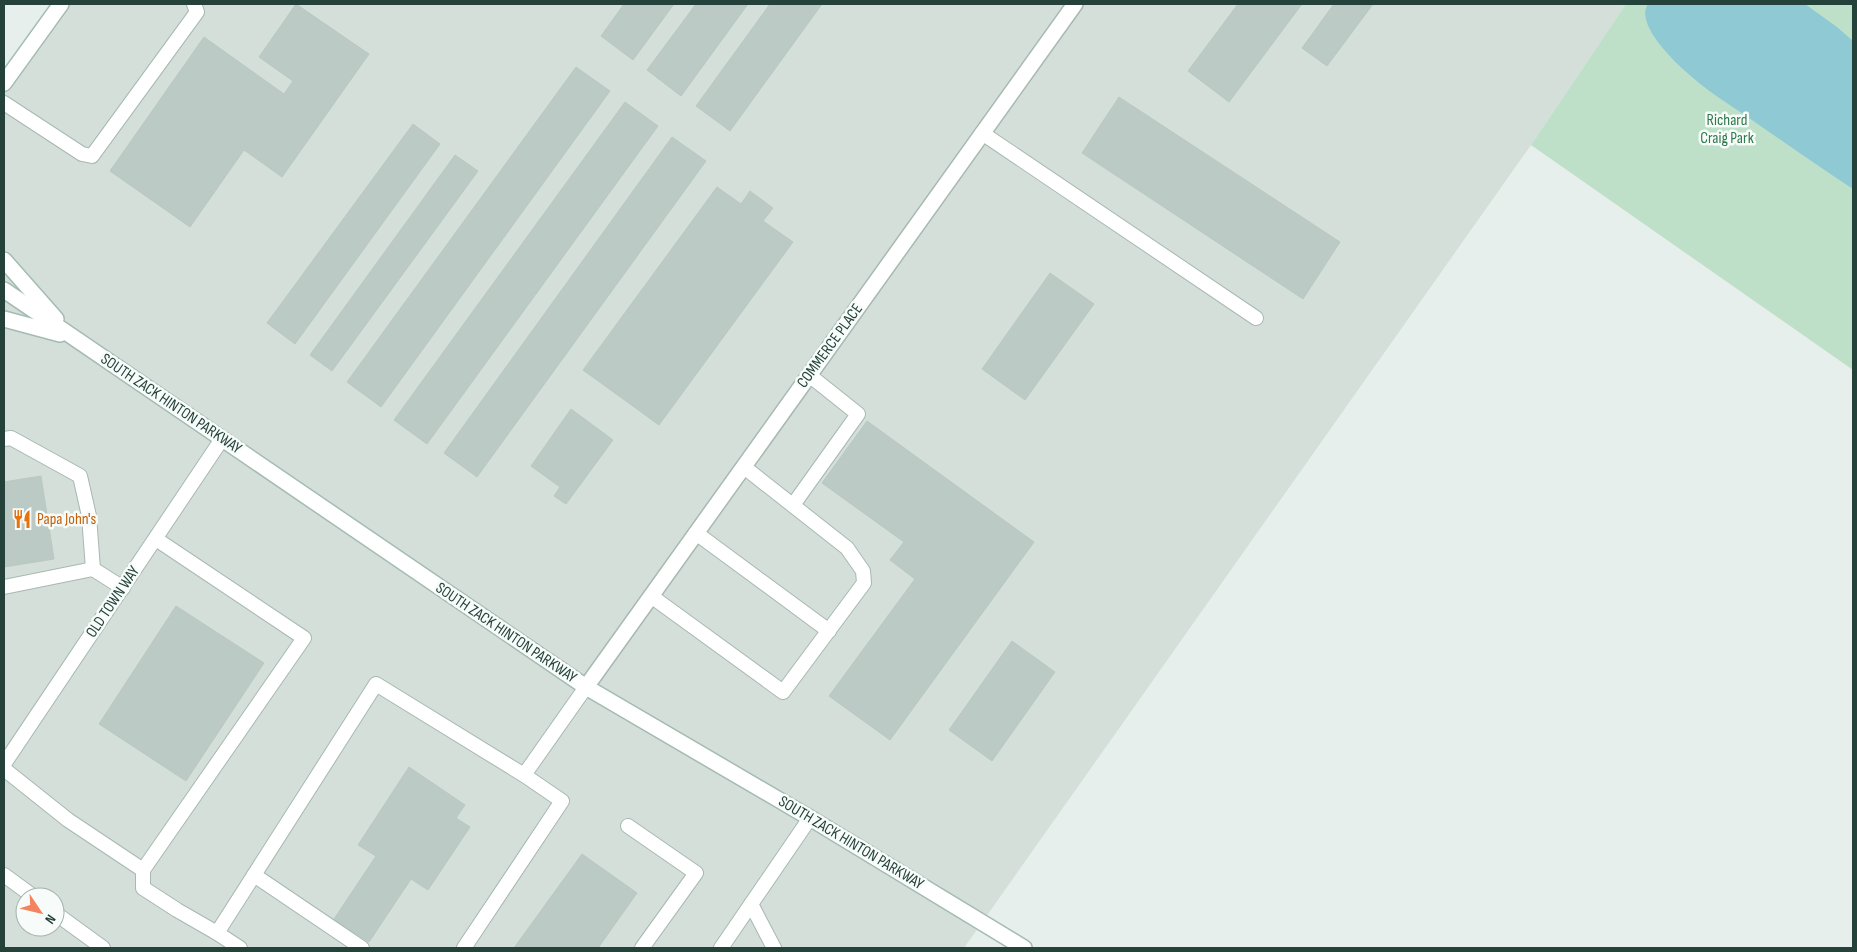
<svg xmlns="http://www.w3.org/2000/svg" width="1857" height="952" font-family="'Sofia Sans Condensed',sans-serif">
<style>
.built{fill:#d4dfda;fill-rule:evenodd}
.green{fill:#bfe0c8}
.water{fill:#8ec9d4}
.building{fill:#bbcac4;stroke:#b8c9c2}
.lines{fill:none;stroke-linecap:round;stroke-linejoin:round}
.lane-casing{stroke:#a8b8b2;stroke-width:16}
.street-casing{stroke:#a8b8b2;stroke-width:18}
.secondary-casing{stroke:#a4bbb3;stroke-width:18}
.lane{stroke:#fff;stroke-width:14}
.street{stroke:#fff;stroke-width:15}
.secondary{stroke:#fff;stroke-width:15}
.labels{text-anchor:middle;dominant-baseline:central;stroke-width:5;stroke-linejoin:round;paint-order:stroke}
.park-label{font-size:16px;fill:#2d7a4b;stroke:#f7fbf9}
.street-label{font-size:16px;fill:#24423a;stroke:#f7fbf9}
.food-label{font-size:16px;fill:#c56008;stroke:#f7fbf9;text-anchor:start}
</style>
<rect width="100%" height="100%" fill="#e6efeb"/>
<!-- built -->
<path class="built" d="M67 4H1626L1531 145 964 948H4V90ZM25 897H55V927H25Z"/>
<!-- green -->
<polygon class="green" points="1626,4 1853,4 1853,370 1531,145"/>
<!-- water -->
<path class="water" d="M1648 4H1805L1837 27 1853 41V189C1818 166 1784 142 1749 118 1727 103 1703 88 1684 70 1671 58 1635 23 1648 4Z"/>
<!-- building -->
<g class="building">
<polygon points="296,4 369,54 282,177 244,150 190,227 110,171 204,37 284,94 293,81 259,57"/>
<polygon points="624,4 674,4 633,60 601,36"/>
<polygon points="696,4 748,4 681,96 647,70"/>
<polygon points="770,4 822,4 730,131 696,106"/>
<polygon points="1238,4 1302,4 1229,102 1188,71"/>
<polygon points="1334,4 1373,4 1327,66 1302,48"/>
<polygon points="576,67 610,91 381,407 347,382"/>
<polygon points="1119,97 1340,242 1303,299 1082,153"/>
<polygon points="625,102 658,126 427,444 394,420"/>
<polygon points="413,124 440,144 295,344 267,323"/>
<polygon points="672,137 706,161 477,477 444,453"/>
<polygon points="455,155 478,171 332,371 310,355"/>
<polygon points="717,187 741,204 750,191 773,208 763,221 793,242 659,425 583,370"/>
<polygon points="1050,273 1094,304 1025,400 982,369"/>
<polygon points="571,409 613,440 566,504 554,496 560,487 531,466"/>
<polygon points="867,421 1034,542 890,740 829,696 915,579 890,560 904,542 822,483"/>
<polygon points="41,476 54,559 4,567 4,482"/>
<polygon points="176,606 264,663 186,781 99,724"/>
<polygon points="1012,641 1055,672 992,761 949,730"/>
<polygon points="409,767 465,805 456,818 470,827 428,890 411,879 369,942 334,919 376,856 358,845"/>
<polygon points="582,854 637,893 598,948 514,948"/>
</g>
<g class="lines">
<!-- lane casing -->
<g class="lane-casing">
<g id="lane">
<polyline points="4,103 82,154 92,156 197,12 194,4"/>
<polyline points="982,133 1256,318"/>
<polyline points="4,439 11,438 80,476 89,516 93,569 123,588"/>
<polyline points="793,505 858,414 809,375"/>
<polyline points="696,533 829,631"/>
<polyline points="4,587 93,569"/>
<polyline points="651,596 783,692 864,583 863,571 847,548 744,467"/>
<polyline points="4,764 222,439"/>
<polyline points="4,769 68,820 143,870 304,638 156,539"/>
<polyline points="524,775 586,687"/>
<polyline points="628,826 696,873 642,948"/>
<polyline points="143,870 143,888 177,910 217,933"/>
<polyline points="4,875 34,897"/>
<polyline points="254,875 362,948"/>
<polyline points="751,904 774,948"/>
<polyline points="55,913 103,948"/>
<polyline points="240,948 217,933 376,684 524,775 562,801 464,948"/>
<polyline points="721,948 810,818"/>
</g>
</g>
<!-- street casing -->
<g class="street-casing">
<polyline id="street" points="586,687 1075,4"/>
</g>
<!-- secondary casing -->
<g class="secondary-casing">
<g id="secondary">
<polyline points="4,83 61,4"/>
<polyline points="4,260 56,319"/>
<polyline points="4,290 586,687 810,818 1024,948"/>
<polyline points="4,319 60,334"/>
</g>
</g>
<!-- lane -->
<use href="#lane" class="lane"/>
<!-- street -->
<use href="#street" class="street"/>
<!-- secondary -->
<use href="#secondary" class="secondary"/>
</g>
<!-- icons -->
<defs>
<g id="restaurant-bare" transform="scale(1.5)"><path d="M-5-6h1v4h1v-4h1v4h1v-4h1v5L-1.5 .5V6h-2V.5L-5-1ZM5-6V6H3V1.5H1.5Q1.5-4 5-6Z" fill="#e8710a" stroke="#f7fbf9" stroke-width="2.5" paint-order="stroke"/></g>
</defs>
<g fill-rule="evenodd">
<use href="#restaurant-bare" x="22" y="519"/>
</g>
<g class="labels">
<!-- park labels -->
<g class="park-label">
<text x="1727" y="120">Richard<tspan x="1727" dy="18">Craig Park</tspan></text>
</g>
<!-- street labels -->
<g class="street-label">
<text transform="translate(830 346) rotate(-54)">COMMERCE PLACE</text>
<text transform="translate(171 404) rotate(34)">SOUTH ZACK HINTON PARKWAY</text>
<text transform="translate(113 602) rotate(-56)">OLD TOWN WAY</text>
<text transform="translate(506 633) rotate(34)">SOUTH ZACK HINTON PARKWAY</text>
<text transform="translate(851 843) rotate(31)">SOUTH ZACK HINTON PARKWAY</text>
</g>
<!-- food labels -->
<g class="food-label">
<text x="37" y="519">Papa John's</text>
</g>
</g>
<!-- border -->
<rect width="1857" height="952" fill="none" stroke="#24423a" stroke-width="10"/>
<!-- north arrow -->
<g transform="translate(40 912) rotate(125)"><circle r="24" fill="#f7fbf9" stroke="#a3b1ad"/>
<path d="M0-4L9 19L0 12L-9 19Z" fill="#f4845f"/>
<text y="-8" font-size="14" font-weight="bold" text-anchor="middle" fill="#24423a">N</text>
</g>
</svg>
